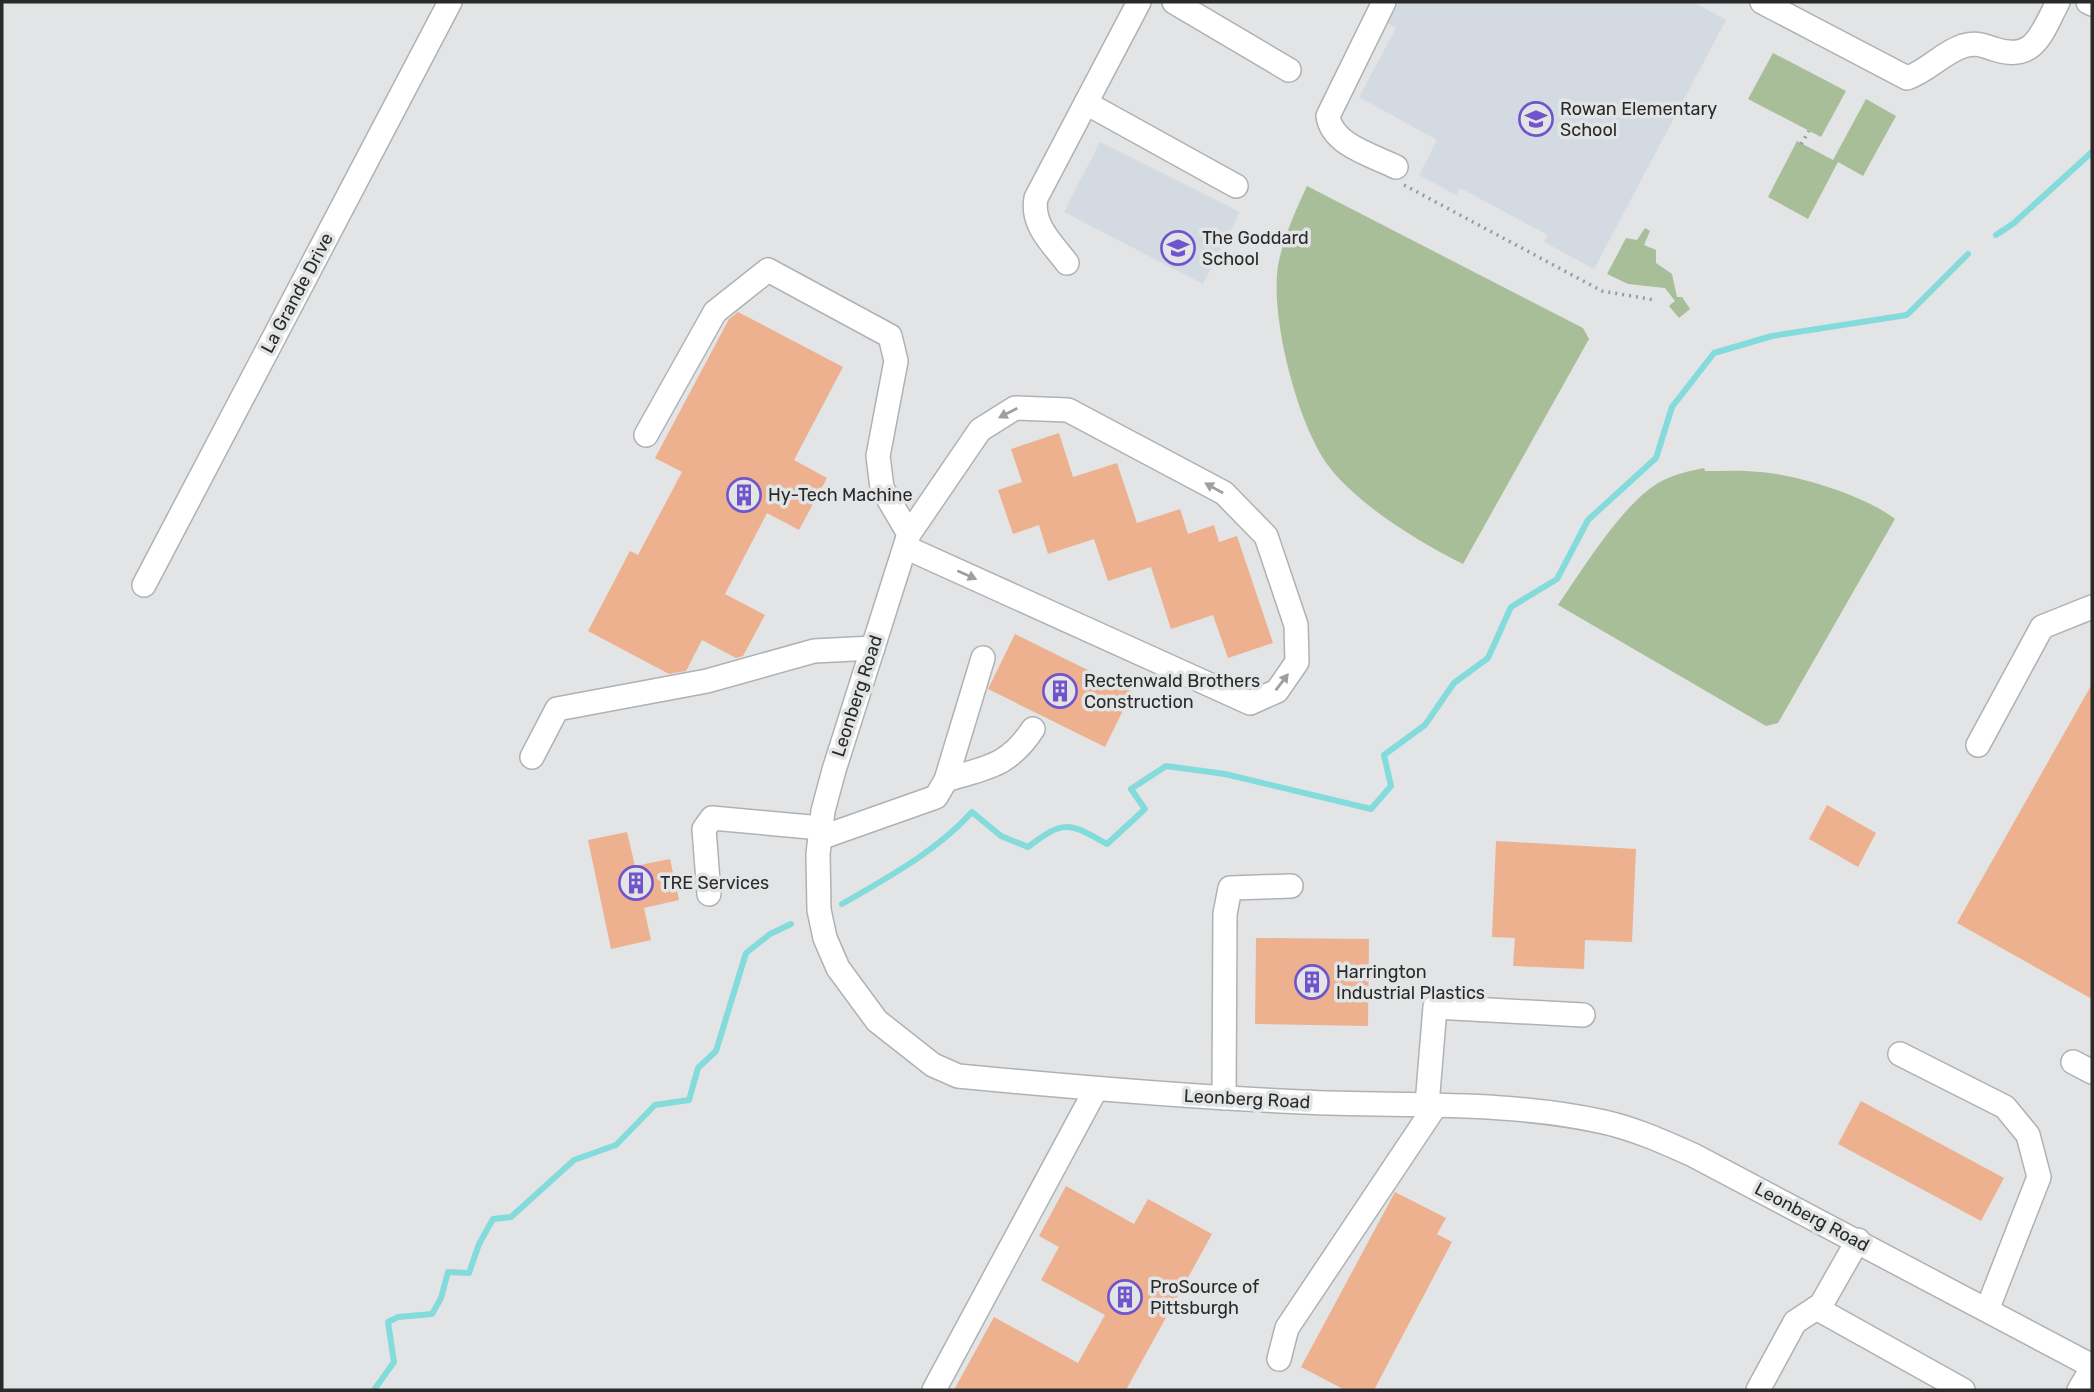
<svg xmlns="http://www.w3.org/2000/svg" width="2094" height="1392" font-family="Rubik,sans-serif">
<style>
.built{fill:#d3dae1}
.green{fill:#a8be99}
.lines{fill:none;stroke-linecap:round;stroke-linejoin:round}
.stream{stroke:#83dbdc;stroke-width:6}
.building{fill:#edb18f}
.minor-casing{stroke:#b0b1b3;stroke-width:26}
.path{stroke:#999a9b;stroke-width:3.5;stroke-dasharray:2 5;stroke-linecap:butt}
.minor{stroke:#fff;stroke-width:23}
.oneway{fill:#9f9f9f}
.labels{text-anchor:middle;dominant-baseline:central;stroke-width:7;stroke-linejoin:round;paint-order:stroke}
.poi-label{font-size:18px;fill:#292a2a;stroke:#e3e4e5;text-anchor:start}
.street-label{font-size:18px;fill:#292a2a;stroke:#e3e4e5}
</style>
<rect width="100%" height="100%" fill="#e3e4e5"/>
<!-- built -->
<g class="built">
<polygon points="1399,2 1693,2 1726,20 1594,269 1544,242 1548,235 1460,188 1456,195 1419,175 1437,140 1359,97 1396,28 1387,23"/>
<polygon points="1100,142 1240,212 1203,284 1064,212"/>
</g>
<!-- green -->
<g class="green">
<polygon points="1773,53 1846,91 1821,137 1748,99"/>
<polygon points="1866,99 1896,116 1863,176 1838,162 1808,219 1768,197 1797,141 1833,160"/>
<path d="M1307 186 1583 328 1589 339 1463 564C1420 543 1355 503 1327 464 1297 422 1270 317 1278 266 1283 238 1295 212 1307 186Z"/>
<polygon points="1645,228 1650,231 1644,245 1656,250 1656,263 1672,274 1677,297 1682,297 1690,309 1679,318 1669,306 1675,301 1665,288 1628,284 1607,274 1626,238 1637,240"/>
<path d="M1704 468 1705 471C1723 471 1741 470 1759 472 1796 474 1866 496 1895 519L1778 723 1766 726 1558 605C1582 570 1622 505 1658 483 1672 475 1688 471 1704 468Z"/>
</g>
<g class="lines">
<!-- stream -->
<g class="stream">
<polyline points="1996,235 2014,223 2092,152"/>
<path d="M842 904C887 878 937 851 972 812L1001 836 1028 847C1063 820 1069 822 1107 844L1145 809 1131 789 1166 766 1225 774 1371 809 1391 786 1384 755 1425 725 1454 683 1488 658 1511 607 1557 579 1588 520 1656 458 1672 407 1714 353 1772 336 1907 315 1968 254"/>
<polyline points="374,1390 394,1362 388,1322 398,1317 432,1314 441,1298 448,1272 469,1273 479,1244 493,1219 511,1217 574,1160 616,1145 655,1105 689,1100 698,1068 716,1051 746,953 770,934 791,924"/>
</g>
</g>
<!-- building -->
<g class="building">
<polygon points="738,312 843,367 794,460 827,478 799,530 767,513 725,594 765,615 743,656 736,658 702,640 686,671 669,674 588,631 630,551 638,555 682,472 655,458 729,319"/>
<polygon points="1059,433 1073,477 1117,463 1137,523 1180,509 1188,534 1214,525 1219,542 1237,536 1273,643 1228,658 1213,615 1171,629 1151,567 1108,581 1094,539 1048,554 1039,525 1013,534 998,490 1022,482 1011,449"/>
<polygon points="1015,634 1132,692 1105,747 988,689"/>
<polygon points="2092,684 2092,999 1957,923"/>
<polygon points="1827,805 1876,833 1858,867 1809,839"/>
<polygon points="627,832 635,866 670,859 679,900 644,908 651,940 611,949 588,840"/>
<polygon points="1496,841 1636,849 1632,942 1585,940 1584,969 1513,966 1515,938 1492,937"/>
<polygon points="1256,938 1369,939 1368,1026 1255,1024"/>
<polygon points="1861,1101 2004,1178 1981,1221 1838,1144"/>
<polygon points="1066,1186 1134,1224 1148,1199 1212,1234 1126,1390 954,1390 994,1317 1078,1363 1105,1315 1041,1280 1059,1247 1039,1236"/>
<polygon points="1395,1192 1446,1218 1437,1234 1452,1242 1374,1390 1345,1390 1301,1367"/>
</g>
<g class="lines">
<!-- minor casing -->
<g class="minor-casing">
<g id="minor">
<polyline points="1174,2 1289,70"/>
<path d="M1384 2 1328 116C1332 145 1372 155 1396 167"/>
<path d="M1762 2 1907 78C1928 71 1942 53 1963 46 1976 42 1982 45 1994 49 2035 63 2042 32 2058 2"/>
<polyline points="2088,2 2092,4"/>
<polyline points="1086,103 1236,186"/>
<path d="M1067 263C1052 243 1031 225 1036 198L1139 2"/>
<polyline points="646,435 715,312 768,270 890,336 896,361 878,456 882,488 909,534"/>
<path d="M905 547 1250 703 1277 691 1297 662 1296 625 1266 536 1224 493 1068 410 1015 408 980 430 909 534 834 770 823 811 818 854 819 910 825 938 838 968 877 1021 933 1065 958 1076C1073 1087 1187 1097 1302 1102 1402 1107 1505 1100 1604 1122 1635 1129 1664 1142 1693 1155L2092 1366"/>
<polyline points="144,585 450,2"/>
<polyline points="1978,745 2042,627 2092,607"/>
<polyline points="532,757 557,709 707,681 814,651 873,648"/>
<path d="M946 780C987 767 1008 767 1033 729"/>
<polyline points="820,838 936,797 946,780 983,658"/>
<polyline points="709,894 704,829 712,818 821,828"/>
<polyline points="1900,1054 2005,1107 2028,1135 2039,1177 1987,1310"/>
<polyline points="2073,1062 2092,1072"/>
<polyline points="1224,1098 1225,914 1230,888 1291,886"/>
<polyline points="1427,1105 1435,1007 1583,1015"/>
<polyline points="1816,1308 1963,1390"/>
<polyline points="1279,1359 1287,1328 1436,1105"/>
<polyline points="934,1390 1096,1089"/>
<polyline points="1758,1390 1795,1322 1821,1305 1858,1240"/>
<polyline points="2079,1390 2092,1368"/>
</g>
</g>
<!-- path -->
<g class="path">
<polyline points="1801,144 1809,131"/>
<polyline points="1404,185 1602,291 1655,300"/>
</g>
<!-- minor -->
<use href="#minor" class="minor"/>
</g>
<!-- one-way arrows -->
<defs><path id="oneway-solid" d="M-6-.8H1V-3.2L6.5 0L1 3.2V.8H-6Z" transform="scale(1.75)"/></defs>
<g class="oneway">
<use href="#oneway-solid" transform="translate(1008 413) rotate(153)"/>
<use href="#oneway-solid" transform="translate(1214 488) rotate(-151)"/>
<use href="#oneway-solid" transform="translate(967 575) rotate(24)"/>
<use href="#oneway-solid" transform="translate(1282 682) rotate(-53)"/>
</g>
<!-- icons -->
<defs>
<g id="school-ring" transform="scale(1.75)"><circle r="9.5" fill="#e3e4e5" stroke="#7054cd" stroke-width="1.5"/><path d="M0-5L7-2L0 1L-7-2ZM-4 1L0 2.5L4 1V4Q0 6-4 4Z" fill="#7054cd"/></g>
<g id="building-ring" transform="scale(1.75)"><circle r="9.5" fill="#e3e4e5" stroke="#7054cd" stroke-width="1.5"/><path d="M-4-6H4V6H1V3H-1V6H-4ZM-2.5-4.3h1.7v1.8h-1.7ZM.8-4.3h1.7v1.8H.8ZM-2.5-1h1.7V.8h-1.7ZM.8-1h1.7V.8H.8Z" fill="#7054cd"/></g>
</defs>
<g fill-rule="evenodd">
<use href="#school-ring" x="1536" y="119"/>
<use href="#school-ring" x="1178" y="248"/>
<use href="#building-ring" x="744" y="495"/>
<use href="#building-ring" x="1060" y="691"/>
<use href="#building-ring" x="636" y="883"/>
<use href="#building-ring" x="1312" y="982"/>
<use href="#building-ring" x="1125" y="1297"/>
</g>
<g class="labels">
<!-- poi labels -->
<g class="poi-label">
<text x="1560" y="109">Rowan Elementary<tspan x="1560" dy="21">School</tspan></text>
<text x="1202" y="238">The Goddard<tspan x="1202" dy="21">School</tspan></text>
<text x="768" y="495">Hy-Tech Machine</text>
<text x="1084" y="681">Rectenwald Brothers<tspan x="1084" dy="21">Construction</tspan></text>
<text x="660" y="883">TRE Services</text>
<text x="1336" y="972">Harrington<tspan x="1336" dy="21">Industrial Plastics</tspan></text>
<text x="1150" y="1287">ProSource of<tspan x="1150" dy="21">Pittsburgh</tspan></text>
</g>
<!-- street labels -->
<g class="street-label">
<text transform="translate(297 293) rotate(-62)">La Grande Drive</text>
<text transform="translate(857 696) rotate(-72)">Leonberg Road</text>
<text transform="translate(1247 1099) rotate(3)">Leonberg Road</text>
<text transform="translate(1812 1217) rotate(28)">Leonberg Road</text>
</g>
</g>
<!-- border -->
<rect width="2094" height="1392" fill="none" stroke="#292a2a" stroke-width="7"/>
</svg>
